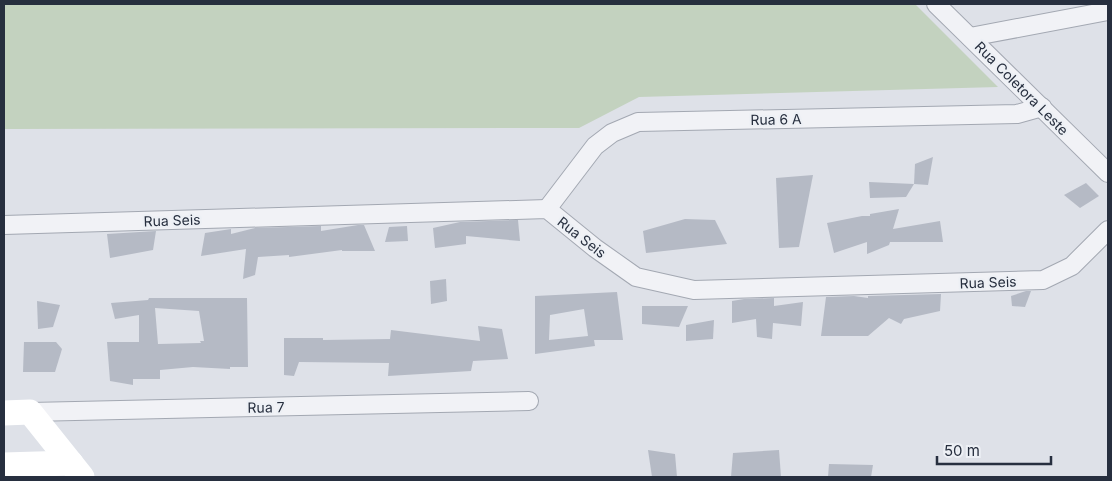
<svg xmlns="http://www.w3.org/2000/svg" width="1112" height="481" font-family="Inter,sans-serif">
<style>
.green{fill:#c3d2bf}
.building{fill:#b5bac5;fill-rule:evenodd}
.lines{fill:none;stroke-linecap:round;stroke-linejoin:round}
.street-casing{stroke:#a3a8b2;stroke-width:20}
.street{stroke:#f1f2f6;stroke-width:18}
.secondary{stroke:#fff;stroke-width:25}
.labels{text-anchor:middle;dominant-baseline:central;stroke-width:4.5;stroke-linejoin:round;paint-order:stroke}
.street-label{font-size:14px;fill:#272f3f;stroke:#edf0f5}
</style>
<rect width="100%" height="100%" fill="#dee1e8"/>
<!-- green -->
<polygon class="green" points="4,4 915,4 998,87 639,97 579,128 4,129"/>
<!-- building -->
<g class="building">
<polygon points="933,157 928,185 914,184 915,164"/>
<polygon points="813,175 799,247 779,248 776,178"/>
<polygon points="869,182 914,184 906,197 870,198"/>
<polygon points="1086,183 1099,196 1080,208 1064,195"/>
<polygon points="899,209 893,229 940,221 943,242 890,242 889,245 867,254 867,242 834,253 827,223 862,216 870,216 870,214"/>
<polygon points="685,219 715,220 727,244 646,253 643,231"/>
<polygon points="518,220 520,241 466,236 466,244 435,248 433,228 460,222"/>
<polygon points="358,225 364,225 375,251 342,251 342,250 289,257 289,255 258,257 255,275 243,279 246,249 201,256 205,233 231,229 231,234 255,228 321,226 321,231"/>
<polygon points="407,226 408,241 385,242 389,227"/>
<polygon points="156,231 153,250 110,258 107,234"/>
<polygon points="446,279 447,301 431,304 430,281"/>
<polygon points="1026,291 1031,291 1025,307 1012,306 1011,296"/>
<path d="M617 292 623 340H594L595 346 535 354V296ZM584 309 588 336 549 340 550 315Z"/>
<polygon points="941,294 940,311 904,319 901,324 889,318 868,336 821,336 826,297 854,296 868,298 868,296"/>
<path d="M149 298H247L248 367H230V369L193 367 160 370V379H133V385L110 381 107 342H139V315L115 319 111 303 148 300ZM155 308 199 311 204 341H200L201 343 158 344Z"/>
<polygon points="774,298 774,306 803,302 801,326 773,323 772,339 757,337 756,319 732,323 732,301 744,299"/>
<polygon points="37,301 60,305 53,327 38,329"/>
<polygon points="642,306 688,306 679,327 642,324"/>
<polygon points="714,320 713,339 686,341 686,325"/>
<polygon points="478,326 502,329 508,359 473,361 471,371 388,376 389,363 299,362 294,376 284,375 284,338 323,338 323,340 390,339 391,330 480,341"/>
<polygon points="24,342 56,342 62,349 55,372 23,372"/>
<polygon points="648,450 675,454 677,477 652,477"/>
<polygon points="779,450 781,477 731,477 733,453"/>
<polygon points="829,464 873,465 871,477 828,477"/>
</g>
<g class="lines">
<!-- street casing -->
<g class="street-casing">
<g id="street">
<polyline points="936,4 1108,173"/>
<polyline points="970,37 1108,11"/>
<polyline points="547,209 595,146 612,133 638,122 1017,114 1042,107"/>
<polyline points="4,225 547,209 595,248 636,277 694,290 1043,280 1072,266 1108,230"/>
<polyline points="30,412 529,401"/>
</g>
</g>
<!-- street -->
<use href="#street" class="street"/>
<!-- secondary -->
<g class="secondary">
<polyline points="4,413 30,412 82,477"/>
<polyline points="4,465 71,463"/>
</g>
</g>
<g class="labels">
<!-- street labels -->
<g class="street-label">
<text transform="translate(1022 88) rotate(45)">Rua Coletora Leste</text>
<text transform="translate(776 119) rotate(-1)">Rua 6 A</text>
<text transform="translate(172 220) rotate(-2)">Rua Seis</text>
<text transform="translate(582 237) rotate(38)">Rua Seis</text>
<text transform="translate(988 282) rotate(-2)">Rua Seis</text>
<text transform="translate(266 407) rotate(-1)">Rua 7</text>
</g>
</g>
<!-- border -->
<rect width="1112" height="481" fill="none" stroke="#272f3f" stroke-width="10"/>
<!-- scale -->
<path d="M937 456v8h114v-8" fill="none" stroke="#272f3f" stroke-width="2.5"/>
<text x="944" y="456" font-size="15" fill="#272f3f" stroke="#edf0f5" stroke-width="4" paint-order="stroke">50 m</text>
</svg>
